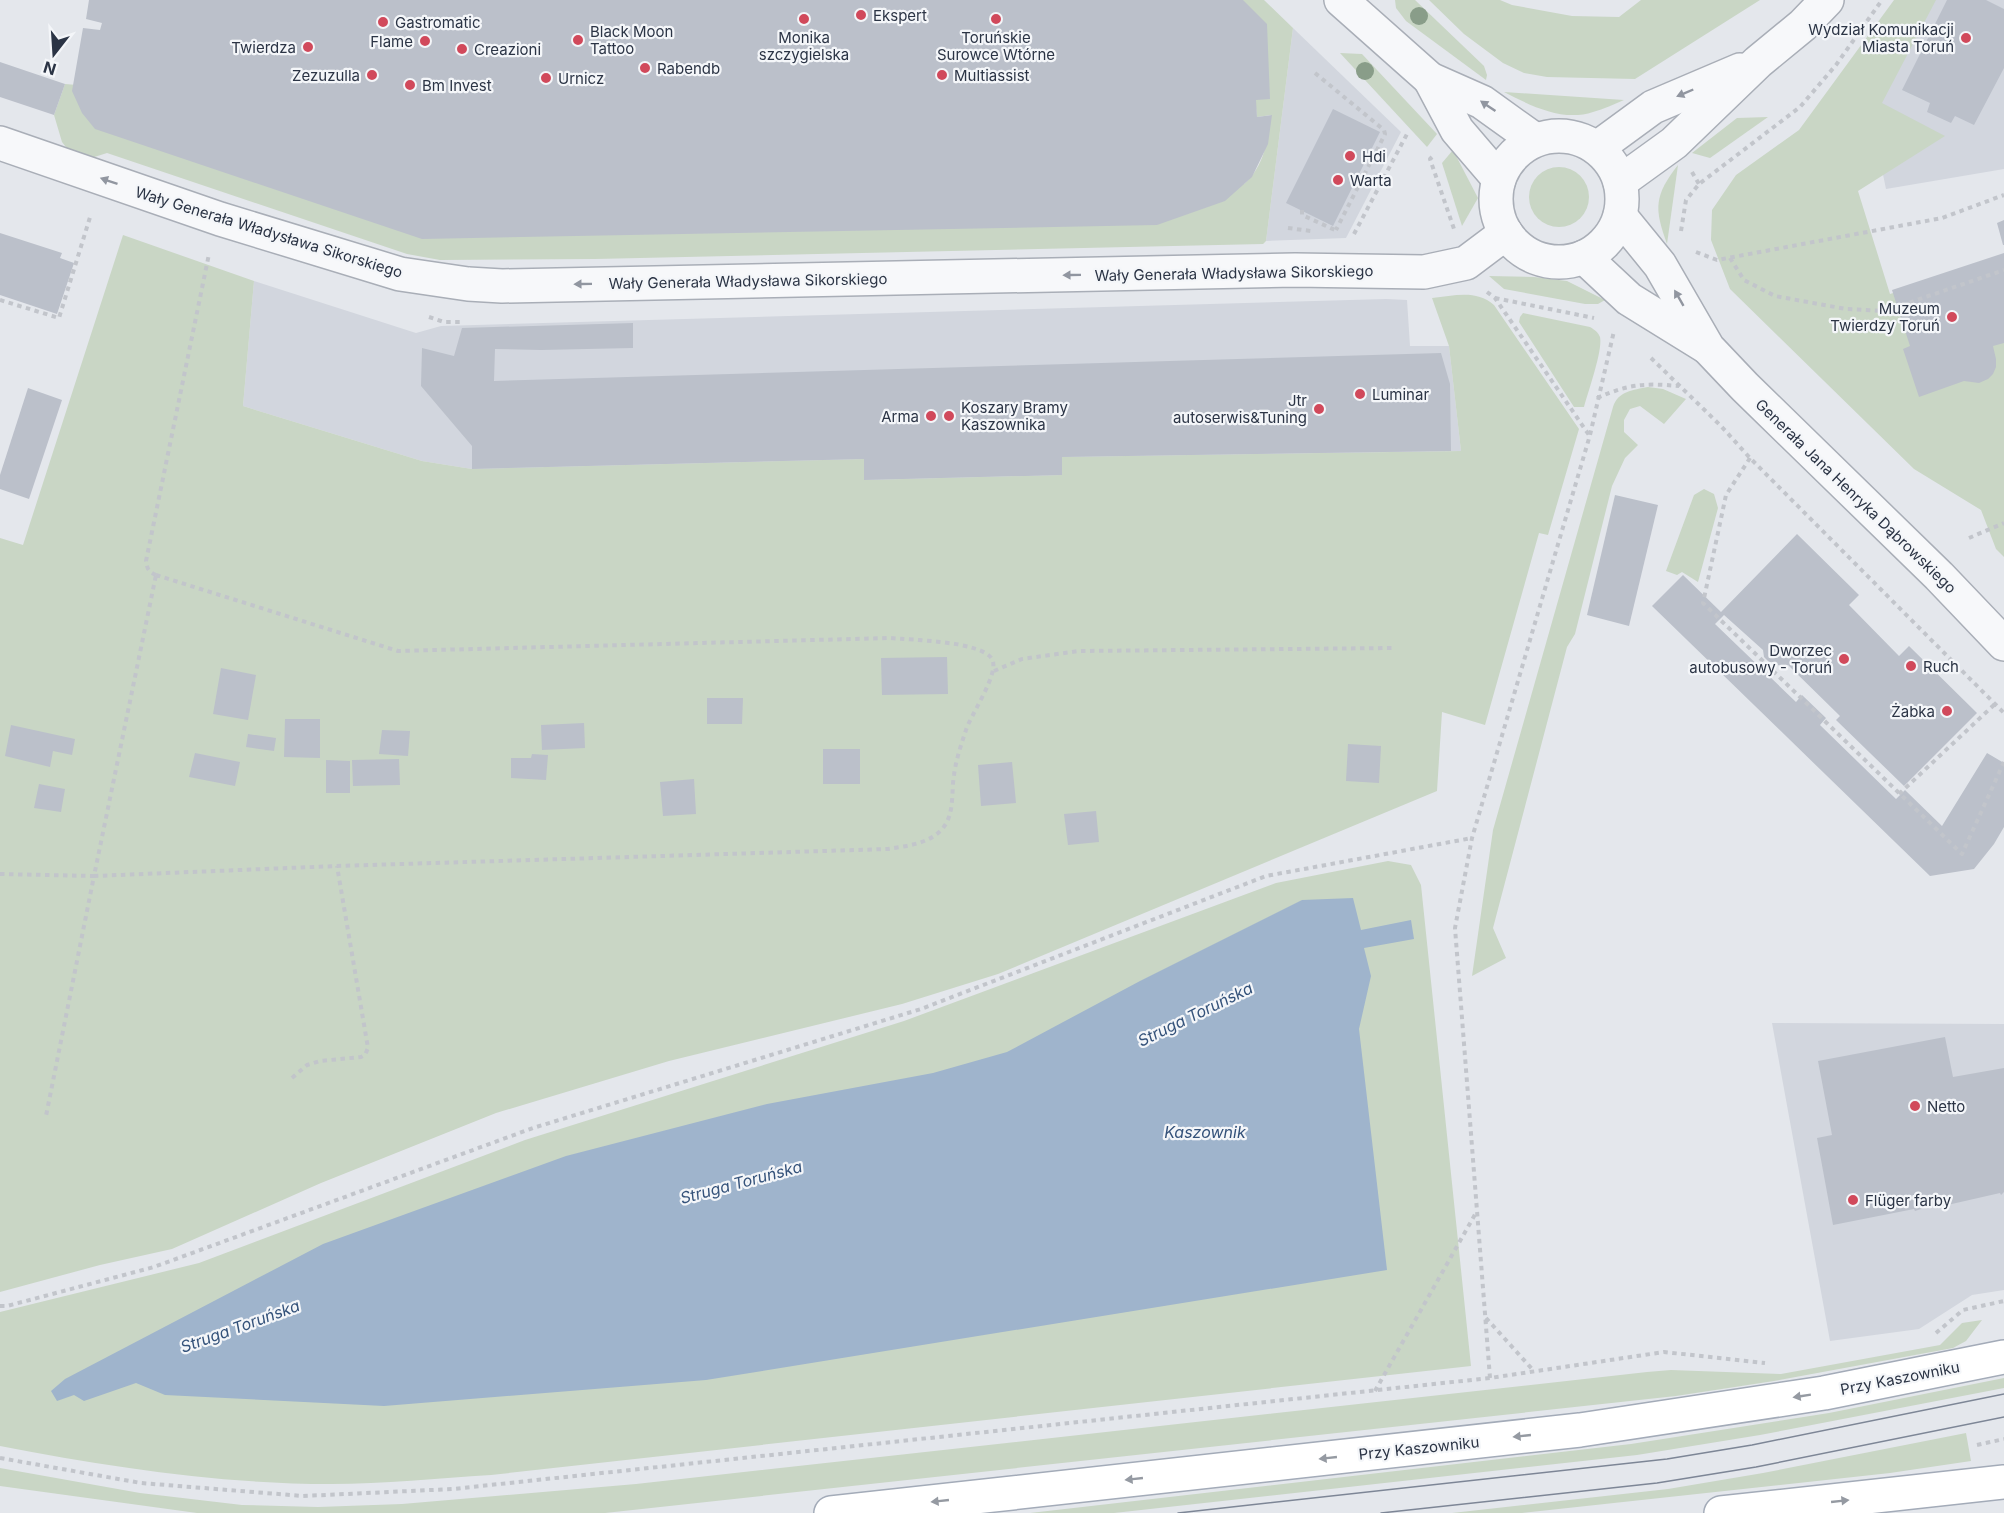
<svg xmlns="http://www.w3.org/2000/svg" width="2004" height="1513" font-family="Inter,sans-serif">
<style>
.built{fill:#d2d6de}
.green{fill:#c9d6c5}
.water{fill:#9fb4cc}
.building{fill:#bbc0ca}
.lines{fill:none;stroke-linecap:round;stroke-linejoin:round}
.street-casing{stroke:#a9aeb7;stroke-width:36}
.primary-casing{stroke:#a3abb8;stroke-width:36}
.path{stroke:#c2c5cb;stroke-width:4;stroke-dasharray:4.5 4.5;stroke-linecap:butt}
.street{stroke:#f7f8fa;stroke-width:33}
.primary{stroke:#fff;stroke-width:33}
.tram{stroke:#7d8696;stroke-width:1.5}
.tree{fill:#899d89}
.oneway{fill:#9196a0}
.oneway2{fill:#959aa2}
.poi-dot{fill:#d1495b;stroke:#f4f6f9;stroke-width:2}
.labels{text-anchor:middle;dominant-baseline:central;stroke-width:4.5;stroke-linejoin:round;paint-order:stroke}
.poi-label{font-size:15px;fill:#2b3445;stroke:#f4f6f9;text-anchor:start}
.street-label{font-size:15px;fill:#2b3445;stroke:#f4f6f9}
.water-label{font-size:16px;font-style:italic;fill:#34527a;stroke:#f4f6f9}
</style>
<rect width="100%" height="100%" fill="#e4e7ec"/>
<!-- built -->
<g class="built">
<polygon points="1901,0 2004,0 2004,169 1886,189 1879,155 1843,116"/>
<polygon points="1293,28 1401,132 1346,238 1266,241"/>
<polygon points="254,281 416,333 441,326 1386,299 1407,300 1410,346 1449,346 1461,451 1062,457 1062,475 864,480 864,459 472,469 422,461 243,406"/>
<polygon points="1772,1023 2004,1024 2004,1290 1972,1295 1919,1329 1830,1341"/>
</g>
<!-- green -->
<g class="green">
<path d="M1243 0H1264L1293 28 1266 241 1263 244 595 259 440 260 407 254 107 153 85 160 69 151 62 142 54 115 65 84 1242 181 1244 184C1264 167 1268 140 1271 115L1257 117Z"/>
<polygon points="1395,0 1415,0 1484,66 1487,75 1486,80 1406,21 1396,8"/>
<polygon points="1429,0 1500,0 1512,5 1572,16 1619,17 1641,0 1760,0 1635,79 1547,77 1524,73 1503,63 1464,34"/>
<polygon points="1894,0 1936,0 1882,103 1945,136 1858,191 1890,294 2004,257 2004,557 1996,549 1981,510 1914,469 1730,289 1711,240 1712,210 1736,175 1799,130"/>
<polygon points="1340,53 1362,54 1437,134 1427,147"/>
<path d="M1504 92 1624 100C1614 104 1604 109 1593 112 1563 122 1531 106 1504 92Z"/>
<polygon points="1768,117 1710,158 1692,153 1737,118"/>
<polygon points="1453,150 1478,198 1462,226 1442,163"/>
<path d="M1678 165 1667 244C1654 208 1654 196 1678 165Z"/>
<circle cx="1559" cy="197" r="30"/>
<path d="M123 235 254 281 243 406 422 461 472 469 864 459 865 480 1062 475V457L1461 451 1449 346 1432 298C1454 296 1476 289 1494 305L1579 429 1548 535 1539 533 1485 725 1442 712 1437 791 998 974 902 1004 669 1061 496 1113 321 1183 172 1249 100 1265 0 1292V538L23 545Z"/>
<polygon points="1489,276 1534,277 1567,281 1605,300 1598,304 1585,304 1504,289"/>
<path d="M1523 313 1590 327C1595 330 1598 332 1600 337 1603 350 1588 392 1584 407H1574L1519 322 1520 317Z"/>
<path d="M1648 387 1663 389 1686 399 1664 424 1640 406 1630 409 1624 420V432L1638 445 1625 458 1612 486 1575 634 1567 647 1493 928 1506 958 1472 976 1493 830 1613 407C1618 391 1633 390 1648 387Z"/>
<polygon points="1704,489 1714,494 1718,508 1698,582 1682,572 1677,575 1666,571 1694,495"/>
<path d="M1388 861 1411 865 1421 885 1471 1366 491 1475C438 1478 384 1484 331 1484 220 1484 109 1467 0 1446V1312L199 1263 525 1140 904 1021 1276 883Z"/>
<polygon points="1982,1320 1966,1341 1953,1348 1774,1381 1676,1396 605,1513 197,1513 0,1486 0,1468 140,1493 242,1505 318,1507 402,1504 636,1484 1647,1372 1671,1370 1781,1374 1940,1345 1962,1323"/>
<polygon points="2004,1378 2004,1388 1760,1435 1637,1455 1114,1513 1030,1513 1631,1444 1829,1413"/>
<polygon points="1966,1433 1971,1461 1890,1473 1522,1513 1452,1513 1668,1489 1763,1473"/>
</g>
<!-- water -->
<polygon class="water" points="1353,898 1361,930 1411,920 1414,939 1364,948 1371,976 1359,1029 1387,1270 706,1380 384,1406 165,1395 136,1383 84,1401 74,1395 57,1401 51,1391 65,1379 323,1244 566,1156 767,1104 933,1073 1007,1052 1140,981 1302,900"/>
<!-- building -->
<g class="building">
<polygon points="89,0 1243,0 1267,24 1270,99 1256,100 1257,117 1272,115 1268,144 1252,177 1225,201 1157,225 422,239 95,129 82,113 72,91 83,28 100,30 102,23 86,19"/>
<polygon points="1947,0 1986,0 2004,9 2004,68 1974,125 1955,116 1951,123 1927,112 1930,103 1902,90"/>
<polygon points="0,62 65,84 54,115 0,97"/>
<polygon points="1333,109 1380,132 1333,226 1286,203"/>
<polygon points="2004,220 2004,245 2003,245 1997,223"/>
<polygon points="0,233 62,253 60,258 74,263 57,314 0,295"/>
<polygon points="2004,253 2004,343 1993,346 1996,359 1996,367 1993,374 1988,379 1979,383 1964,381 1919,397 1903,349 1910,346 1892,290"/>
<polygon points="633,323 633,348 541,350 495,349 494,381 1441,353 1450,384 1451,451 1062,457 1062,475 864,480 864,459 472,469 472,446 421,386 422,348 454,356 462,328"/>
<polygon points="28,388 62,400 29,499 0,489 0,475"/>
<polygon points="1615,495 1658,505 1629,626 1587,615"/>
<polygon points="1797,534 1859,595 1849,605 1899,656 1909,646 1977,713 1904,786 1836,720 1840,716 1788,665 1784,670 1775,662 1769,662 1764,657 1763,650 1724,615 1715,624 1796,702 1802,695 1826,718 1820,725 1896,799 1905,790 1942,826 1987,753 2004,763 2004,827 1994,844 1974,869 1930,876 1652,606 1683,575 1721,612"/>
<polygon points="947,657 948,694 882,695 881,658"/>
<polygon points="221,668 256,675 248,720 213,714"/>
<polygon points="707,698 743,698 742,724 707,724"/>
<polygon points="285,719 320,719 320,758 284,757"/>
<polygon points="584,723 585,748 542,750 541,725"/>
<polygon points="11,725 75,739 72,755 53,751 50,767 5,756"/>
<polygon points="382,730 410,731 408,756 379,754"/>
<polygon points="248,734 276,738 274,751 246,747"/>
<polygon points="1348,744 1381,746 1379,783 1346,781"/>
<rect x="823" y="749" width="37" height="35"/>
<polygon points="195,753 240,762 235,786 189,777"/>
<polygon points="532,754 548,755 546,780 511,778 511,758 531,758"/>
<polygon points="399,759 400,785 353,786 352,760"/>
<polygon points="326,760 350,761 350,793 326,793"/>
<polygon points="1012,762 1016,803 981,806 978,765"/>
<polygon points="694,779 696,814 663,816 660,782"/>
<polygon points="39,784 65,789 61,812 34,808"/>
<polygon points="1096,811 1099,842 1068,845 1064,814"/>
<polygon points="1945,1037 1953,1077 2004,1068 2004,1192 2001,1195 2000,1193 1943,1206 1927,1207 1915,1211 1914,1209 1833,1225 1817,1138 1832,1135 1818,1061"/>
</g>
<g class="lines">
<!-- street casing -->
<g class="street-casing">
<g id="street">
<polyline points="1341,0 1430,79 1482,102 1535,140"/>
<polyline points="1430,79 1457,130 1499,179"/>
<circle cx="1559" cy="199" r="63"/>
<polyline points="0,143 220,219 400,274 468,284 502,286 1295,270 1424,272 1466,263 1506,233"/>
<polyline points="1597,148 1653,107 1740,70"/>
<polyline points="1620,182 1674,143 1758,62 1803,25 1827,0"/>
<polyline points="1620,216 1660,265 1708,348 1745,387 1939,576 2004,644"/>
<polyline points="1584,257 1629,299 1705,346"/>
</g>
</g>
<!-- primary casing -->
<g class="primary-casing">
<g id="primary">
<polyline points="831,1513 1580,1430 1824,1393 2004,1357"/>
<polyline points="1721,1513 2004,1482"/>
</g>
</g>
<!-- path -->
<g class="path">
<polyline points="1315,73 1384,130 1385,134 1336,230"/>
<polyline points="1432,157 1430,159 1454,229"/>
<polyline points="1692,172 1699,184"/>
<polyline points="1302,210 1302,215 1335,230"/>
<polyline points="1288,228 1311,231"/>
<polyline points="1681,231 1686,200 1699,184 1800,107 1836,65 1882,0"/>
<polyline points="1354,234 1407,134"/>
<polyline points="1696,252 1717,260 1942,218 2004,195"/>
<polyline points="1730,258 1744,280 1775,296 1846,309 1885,311 2004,270"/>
<polyline points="1487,292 1495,298 1589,435"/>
<polyline points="1495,298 1594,318"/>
<polyline points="0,300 59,318 91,214"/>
<polyline points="429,317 444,322 460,322"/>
<polyline points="1651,358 1721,426 1750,458 2004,713"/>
<path d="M1597 398C1629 384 1644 383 1679 386"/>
<polyline points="1750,458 1726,495 1703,603 1962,854 2004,762"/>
<polyline points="1969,538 2004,523"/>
<path d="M156 575 398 651 890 638C911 640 981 641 992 659 1000 673 971 714 966 730 961 745 956 760 954 775 951 792 955 813 943 828 930 844 906 846 888 849L337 866 94 876Z"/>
<path d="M156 575C149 572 147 569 146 561L209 254"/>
<polyline points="994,671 1022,659 1079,651 1394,648"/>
<polyline points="1899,794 1995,704"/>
<polyline points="0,874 94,876 46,1116"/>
<polyline points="292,1078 307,1065 320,1061 361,1057 365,1055 368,1048 337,866"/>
<polyline points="0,1306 7,1306 154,1267 533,1128 921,1009 1266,876 1472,838"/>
<polyline points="1486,1318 1533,1370"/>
<polyline points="1936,1333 1963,1310 2004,1301"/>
<polyline points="1490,1378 1455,928 1472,838 1590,435 1614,331"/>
<polyline points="1375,1391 1477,1211"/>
<polyline points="1977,1445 2004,1439"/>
<polyline points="0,1458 141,1483 303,1496 453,1489 1490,1378 1664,1352 1765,1363"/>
</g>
<!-- street -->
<use href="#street" class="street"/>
<!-- primary -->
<use href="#primary" class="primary"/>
<!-- tram -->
<g class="tram">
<polyline points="1178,1513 1667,1459 1752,1445 2004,1394"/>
<polyline points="1381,1513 1657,1483 1756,1467 2004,1417"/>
</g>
</g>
<!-- trees -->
<g class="tree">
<circle cx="1419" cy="16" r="9"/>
<circle cx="1365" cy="71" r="9"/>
</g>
<!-- one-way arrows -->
<defs><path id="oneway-solid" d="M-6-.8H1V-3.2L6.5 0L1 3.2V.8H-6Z" transform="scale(1.5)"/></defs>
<g class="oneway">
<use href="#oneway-solid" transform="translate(1685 93) rotate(157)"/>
<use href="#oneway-solid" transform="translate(1488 106) rotate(-146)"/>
<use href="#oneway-solid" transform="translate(109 181) rotate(-161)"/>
<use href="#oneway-solid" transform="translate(1072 275) rotate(179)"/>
<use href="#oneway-solid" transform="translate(583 284) rotate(179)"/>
<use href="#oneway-solid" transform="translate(1679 298) rotate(-120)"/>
</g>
<g class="oneway2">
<use href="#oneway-solid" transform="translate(1802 1396) rotate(171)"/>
<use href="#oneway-solid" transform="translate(1522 1436) rotate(174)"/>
<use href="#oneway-solid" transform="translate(1328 1458) rotate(174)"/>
<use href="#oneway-solid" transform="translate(1134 1479) rotate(174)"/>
<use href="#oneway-solid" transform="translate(940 1501) rotate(174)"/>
<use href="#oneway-solid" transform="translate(1840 1501) rotate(-6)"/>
</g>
<!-- markers -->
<g class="poi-dot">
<circle cx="861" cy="15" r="6"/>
<circle cx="804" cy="19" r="6"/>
<circle cx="996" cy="19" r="6"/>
<circle cx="383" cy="22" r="6"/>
<circle cx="1966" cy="38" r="6"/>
<circle cx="578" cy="40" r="6"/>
<circle cx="425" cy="41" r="6"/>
<circle cx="308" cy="47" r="6"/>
<circle cx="462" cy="49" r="6"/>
<circle cx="645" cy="68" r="6"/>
<circle cx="372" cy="75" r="6"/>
<circle cx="942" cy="75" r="6"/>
<circle cx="546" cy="78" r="6"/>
<circle cx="410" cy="85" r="6"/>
<circle cx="1350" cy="156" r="6"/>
<circle cx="1338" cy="180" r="6"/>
<circle cx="1952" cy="317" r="6"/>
<circle cx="1360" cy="394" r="6"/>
<circle cx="1319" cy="409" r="6"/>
<circle cx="931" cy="416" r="6"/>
<circle cx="949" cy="416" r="6"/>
<circle cx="1844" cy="659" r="6"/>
<circle cx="1911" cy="666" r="6"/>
<circle cx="1947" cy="711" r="6"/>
<circle cx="1915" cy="1106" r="6"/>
<circle cx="1853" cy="1200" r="6"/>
</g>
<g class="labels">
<!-- poi labels -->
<g class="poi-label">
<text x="873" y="15">Ekspert</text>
<text x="395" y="22">Gastromatic</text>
<text x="1954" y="29" text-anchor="end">Wydział Komunikacji<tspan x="1954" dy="17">Miasta Toruń</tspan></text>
<text x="590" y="31">Black Moon<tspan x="590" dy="17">Tattoo</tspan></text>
<text x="804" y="37" text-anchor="middle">Monika<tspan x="804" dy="17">szczygielska</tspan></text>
<text x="996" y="37" text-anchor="middle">Toruńskie<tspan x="996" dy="17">Surowce Wtórne</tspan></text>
<text x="413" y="41" text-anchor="end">Flame</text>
<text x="296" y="47" text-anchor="end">Twierdza</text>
<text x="474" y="49">Creazioni</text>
<text x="657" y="68">Rabendb</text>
<text x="360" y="75" text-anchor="end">Zezuzulla</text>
<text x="954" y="75">Multiassist</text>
<text x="558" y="78">Urnicz</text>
<text x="422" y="85">Bm Invest</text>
<text x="1362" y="156">Hdi</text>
<text x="1350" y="180">Warta</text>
<text x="1940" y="308" text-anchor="end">Muzeum<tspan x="1940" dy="17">Twierdzy Toruń</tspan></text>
<text x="1372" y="394">Luminar</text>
<text x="1307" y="400" text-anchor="end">Jtr<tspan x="1307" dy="17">autoserwis&amp;Tuning</tspan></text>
<text x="961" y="407">Koszary Bramy<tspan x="961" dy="17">Kaszownika</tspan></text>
<text x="919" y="416" text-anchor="end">Arma</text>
<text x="1832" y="650" text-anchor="end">Dworzec<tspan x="1832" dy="17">autobusowy - Toruń</tspan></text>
<text x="1923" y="666">Ruch</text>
<text x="1935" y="711" text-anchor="end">Żabka</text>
<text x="1927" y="1106">Netto</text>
<text x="1865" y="1200">Flüger farby</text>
</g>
<!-- street labels -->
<g class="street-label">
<text transform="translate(269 232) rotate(17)">Wały Generała Władysława Sikorskiego</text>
<text transform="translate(1234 273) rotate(-1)">Wały Generała Władysława Sikorskiego</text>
<text transform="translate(748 281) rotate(-1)">Wały Generała Władysława Sikorskiego</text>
<text transform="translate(1856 496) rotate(44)">Generała Jana Henryka Dąbrowskiego</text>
<text transform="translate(1900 1378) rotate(-11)">Przy Kaszowniku</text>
<text transform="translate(1419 1448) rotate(-6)">Przy Kaszowniku</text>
</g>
<!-- water labels -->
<g class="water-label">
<text transform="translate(1195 1014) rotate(-26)">Struga Toruńska</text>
<text x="1205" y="1132">Kaszownik</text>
<text transform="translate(741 1182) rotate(-15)">Struga Toruńska</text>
<text transform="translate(240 1326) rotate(-20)">Struga Toruńska</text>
</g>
</g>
<!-- north arrow -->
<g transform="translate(54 54) rotate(197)" stroke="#f4f6f9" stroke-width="4.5" paint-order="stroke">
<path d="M0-4.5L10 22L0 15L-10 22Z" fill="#2b3445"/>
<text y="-9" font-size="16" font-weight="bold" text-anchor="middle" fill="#2b3445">N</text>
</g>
</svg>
